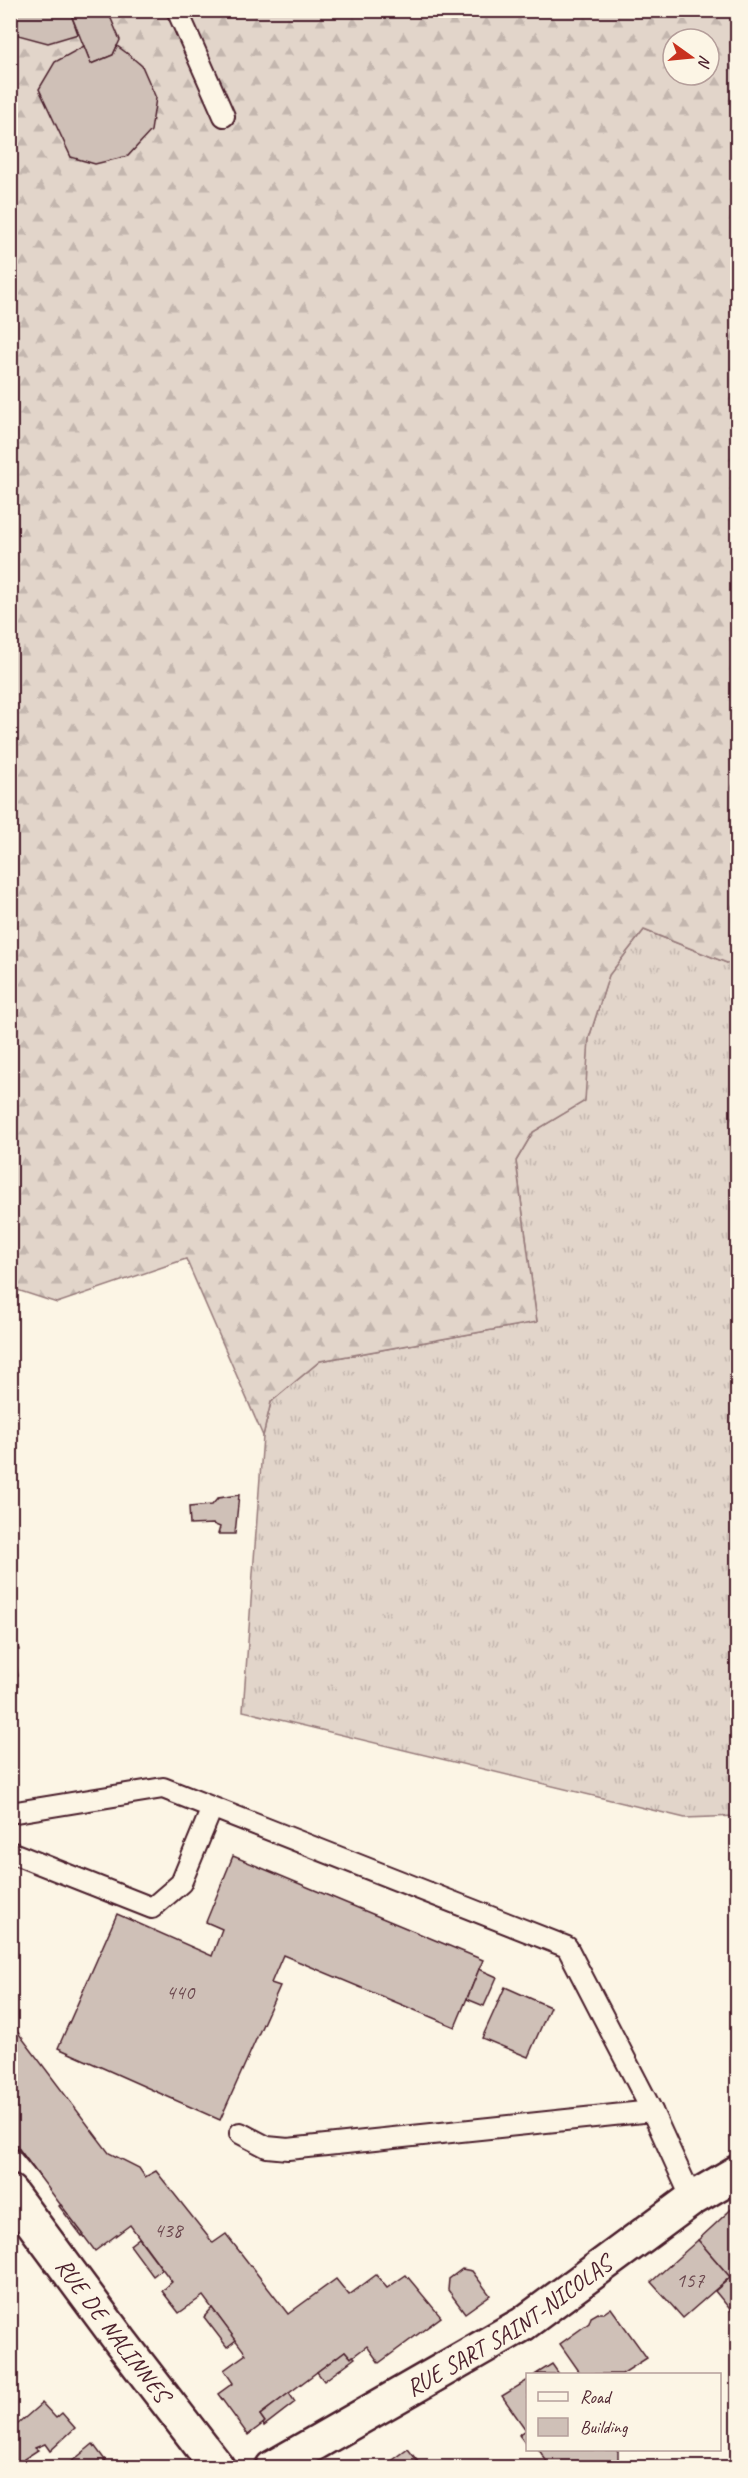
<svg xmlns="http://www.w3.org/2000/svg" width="748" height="2478" font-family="Caveat,sans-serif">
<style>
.grass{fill:url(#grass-tufts);stroke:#967a7a;stroke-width:1.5}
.forest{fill:url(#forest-firs);stroke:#967a7a;stroke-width:1.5;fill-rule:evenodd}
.building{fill:#cfc0b7;stroke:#4a1f2b;stroke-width:1.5}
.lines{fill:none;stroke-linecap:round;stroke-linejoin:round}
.lane-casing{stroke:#4a1f2b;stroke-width:24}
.street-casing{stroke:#4a1f2b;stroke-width:38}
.lane{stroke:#fcf5e5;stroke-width:20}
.street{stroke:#fcf5e5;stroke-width:33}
.labels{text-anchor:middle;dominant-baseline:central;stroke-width:5;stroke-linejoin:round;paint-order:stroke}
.number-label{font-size:21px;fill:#6b474e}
.street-label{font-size:24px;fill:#4a1f2b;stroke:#fcf5e5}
</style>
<defs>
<pattern id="grass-tufts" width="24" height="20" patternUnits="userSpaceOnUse" patternTransform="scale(1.5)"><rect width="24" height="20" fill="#e2d5ca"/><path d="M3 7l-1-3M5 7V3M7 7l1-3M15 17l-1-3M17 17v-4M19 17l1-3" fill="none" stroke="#c3b6ae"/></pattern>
<pattern id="forest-firs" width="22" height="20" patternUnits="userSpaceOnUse" patternTransform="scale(1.5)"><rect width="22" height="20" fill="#e2d5ca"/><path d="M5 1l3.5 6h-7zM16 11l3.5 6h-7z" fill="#c3b6ae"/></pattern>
</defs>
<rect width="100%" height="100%" fill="#fcf5e5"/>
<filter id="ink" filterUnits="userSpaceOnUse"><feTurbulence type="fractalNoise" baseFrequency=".0167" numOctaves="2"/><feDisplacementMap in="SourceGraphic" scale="12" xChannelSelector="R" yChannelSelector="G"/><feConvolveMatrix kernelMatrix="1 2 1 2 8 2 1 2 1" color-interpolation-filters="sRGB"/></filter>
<g filter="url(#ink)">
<!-- grass -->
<polygon class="grass" points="644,930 737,967 737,1816 685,1818 243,1711 263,1436 271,1402 320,1361 537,1322 516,1161 533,1132 584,1101 589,1038 609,975"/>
<!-- forest -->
<path class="forest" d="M10 11H737V967L644 930 609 975 589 1038 585 1101 533 1132 516 1161 537 1322 320 1361 271 1402 263 1436 186 1259 57 1303 11 1288ZM673 39H709V75H673Z"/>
<!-- building -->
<g class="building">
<polygon points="11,10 89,10 72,17 78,34 48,43 18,35"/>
<polygon points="89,10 103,10 109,14 120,40 113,55 91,64 72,17"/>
<polygon points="84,46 91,64 113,55 117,46 128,54 142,66 156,98 151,131 128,156 95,164 71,157 39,89 55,62"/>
<polygon points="239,1495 235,1534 218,1534 220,1527 213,1524 190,1525 189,1507 212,1505 218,1498"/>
<polygon points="10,1626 14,1626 19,1650 10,1651"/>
<polygon points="15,1658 18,1676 10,1678 10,1659"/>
<polygon points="233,1856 483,1960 455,2027 283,1955 271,1983 280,1986 220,2120 58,2048 117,1914 212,1956 222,1929 206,1922"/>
<polygon points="479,1969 497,1977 484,2006 467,1999"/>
<polygon points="505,1987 550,2007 528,2057 482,2038"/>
<polygon points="10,2022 109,2153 139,2168 145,2177 156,2171 213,2243 226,2234 288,2314 336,2279 349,2295 376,2275 387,2288 406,2275 441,2317 379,2363 367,2346 351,2358 345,2351 260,2415 265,2422 248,2435 218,2394 233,2383 224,2370 246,2354 203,2296 179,2313 162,2291 172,2282 130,2225 95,2251 10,2137"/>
<polygon points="16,2145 39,2176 15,2147"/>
<polygon points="738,2203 738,2271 730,2277 698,2240"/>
<polygon points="61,2205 84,2235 82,2236 59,2206"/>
<polygon points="139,2238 162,2269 153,2276 130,2245"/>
<polygon points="698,2240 730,2277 683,2318 651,2282"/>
<polygon points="462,2269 472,2271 490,2295 465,2313 448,2290 449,2279"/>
<polygon points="738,2271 738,2319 715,2291"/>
<polygon points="212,2308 236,2340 227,2347 204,2317"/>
<polygon points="611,2308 647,2358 622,2374 581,2374 560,2344 589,2323 591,2317 598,2313 604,2313"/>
<polygon points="345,2351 351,2358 353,2356 355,2358 324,2381 317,2372"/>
<polygon points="552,2364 559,2374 536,2374"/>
<polygon points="528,2380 528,2447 519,2435 526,2430 502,2396"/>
<polygon points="289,2393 295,2402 264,2426 263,2424 265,2422 260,2415"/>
<polygon points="42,2403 56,2418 62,2413 75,2428 50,2451 45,2444 35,2448 38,2450 24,2459 31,2468 10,2468 10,2431"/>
<polygon points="93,2444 111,2468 64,2468"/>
<polygon points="408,2449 423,2468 382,2468"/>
<polygon points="539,2450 618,2450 618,2459 613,2468 551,2468"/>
</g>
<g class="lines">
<!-- lane casing -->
<g class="lane-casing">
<g id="lane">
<polyline points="177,10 224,116"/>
<polyline points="10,1813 163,1788 567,1947 652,2111 692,2199"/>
<polyline points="10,1852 152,1908 181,1883 212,1808"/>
<polyline points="240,2133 267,2147 288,2149 652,2111"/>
</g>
</g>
<!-- street casing -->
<g class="street-casing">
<g id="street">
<path id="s1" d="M10 2192 121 2342 218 2468"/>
<path id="s2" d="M272 2468 523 2324 692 2199 738 2172"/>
</g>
</g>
<!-- lane -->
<use href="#lane" class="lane"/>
<!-- street -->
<use href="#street" class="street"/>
</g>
</g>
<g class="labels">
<!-- number labels -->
<g class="number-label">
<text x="180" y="1992">440</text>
<text x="168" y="2230">438</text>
<text x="690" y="2280">157</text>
</g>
<!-- street labels -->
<g class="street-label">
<text stroke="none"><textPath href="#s2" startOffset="276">RUE SART SAINT-NICOLAS</textPath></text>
<text stroke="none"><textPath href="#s1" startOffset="172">RUE DE NALINNES</textPath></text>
</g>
</g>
<!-- margin -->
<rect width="748" height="2478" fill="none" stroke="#fcf5e5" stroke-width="36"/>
<rect x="18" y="18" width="712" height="2442" fill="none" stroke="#4a1f2b" stroke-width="2" filter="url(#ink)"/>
<!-- legend -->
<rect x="526" y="2373" width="195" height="78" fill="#fcf5e5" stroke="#b59f9b" stroke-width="1.5"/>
<rect x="538" y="2392" width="30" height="9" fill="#fcf5e5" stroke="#b59f9b" stroke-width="1.5"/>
<text x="580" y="2403" font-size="18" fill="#4a1f2b">Road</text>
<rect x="538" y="2418" width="30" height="18" fill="#cfc0b7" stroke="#b59f9b" stroke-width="1.5"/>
<text x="580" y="2433" font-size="18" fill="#4a1f2b">Building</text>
<!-- north arrow -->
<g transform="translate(691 57) rotate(105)"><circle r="28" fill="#fcf5e5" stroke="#b59f9b" stroke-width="1.5"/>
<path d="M0-4.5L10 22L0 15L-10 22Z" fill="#c8321e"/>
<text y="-9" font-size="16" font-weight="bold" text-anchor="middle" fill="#4a1f2b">N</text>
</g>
</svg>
